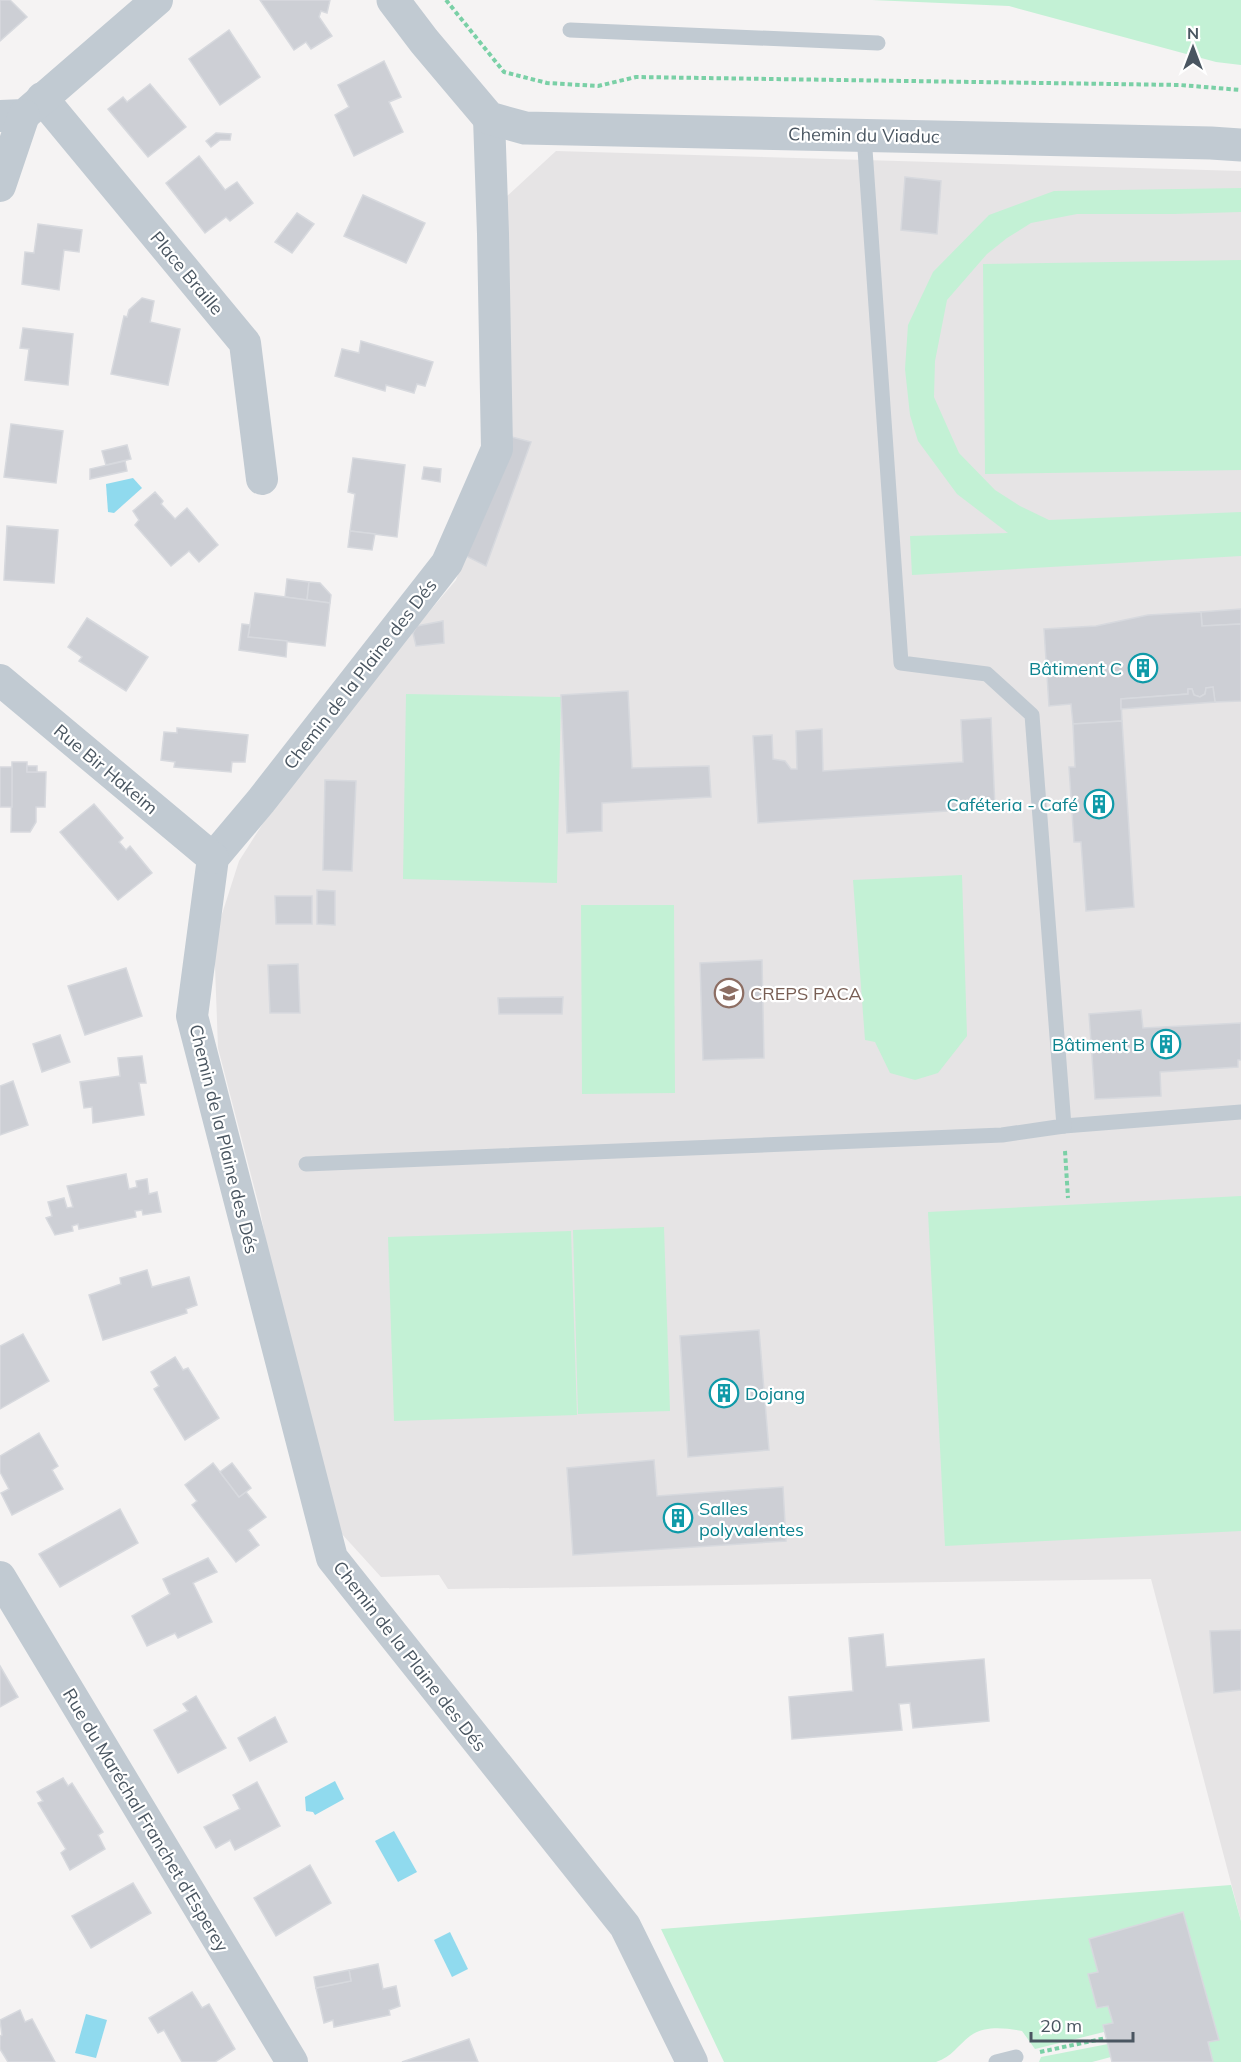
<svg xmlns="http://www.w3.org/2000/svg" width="1241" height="2062" font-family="Mulish,sans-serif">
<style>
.education{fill:#e6e4e5}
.green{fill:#c3f1d5}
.water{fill:#90daee}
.building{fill:#cdcfd5;stroke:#d7d9de;stroke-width:1.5}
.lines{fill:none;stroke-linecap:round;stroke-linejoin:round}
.path{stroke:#7ad0a6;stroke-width:4;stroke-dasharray:4.5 3;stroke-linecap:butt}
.service{stroke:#c1cad2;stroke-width:15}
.minor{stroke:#c1cad2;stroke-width:32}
.tertiary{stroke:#c1cad2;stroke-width:33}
.labels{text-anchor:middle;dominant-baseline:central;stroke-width:4.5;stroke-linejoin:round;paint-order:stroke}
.street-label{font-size:18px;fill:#4a5661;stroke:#fff}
.culture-label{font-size:18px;fill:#0d838f;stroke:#fff;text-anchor:end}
.education-label{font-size:18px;fill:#785e54;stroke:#fff;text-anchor:start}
</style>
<rect width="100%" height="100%" fill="#f5f3f3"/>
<!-- education -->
<polygon class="education" points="556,151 1241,171 1241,1921 1151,1579 448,1589 439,1575 381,1577 341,1533 286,1345 260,1210 218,1048 214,939 239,861 302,762 456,580 508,436 506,197"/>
<!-- green -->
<g class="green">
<polygon points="872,0 1241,0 1241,65 1216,62 1009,6"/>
<polygon points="1241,188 1241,212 1174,214 1077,214 1031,223 1007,238 987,254 947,300 935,361 934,397 959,453 995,490 1020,506 1049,520 1241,512 1241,556 912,575 910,536 1008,533 957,494 918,441 910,415 905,369 908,325 933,272 989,215 1054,191"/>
<polygon points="1241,260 1241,470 985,474 983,264"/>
<polygon points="406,694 561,697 557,883 403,879"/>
<polygon points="962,875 967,1036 938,1073 915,1080 890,1073 875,1042 865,1040 853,880"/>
<polygon points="581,905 674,905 675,1093 582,1094"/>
<polygon points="1241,1196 1241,1531 945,1546 928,1212"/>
<polygon points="664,1227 670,1411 578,1414 573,1230"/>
<polygon points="571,1231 577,1415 394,1421 388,1237"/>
<path d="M1231 1885 1241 1921V2062H1213L1208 2042 1218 2040 1183 1913 1089 1939 1098 1972 1088 1975 1097 2008 1108 2006 1113 2023 1103 2025 1104 2032 1035 2049 1022 2031C1005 2028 985 2025 970 2036 958 2045 952 2057 936 2062H724L661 1929Z"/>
<polygon points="1108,2044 1111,2057 1092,2062 1039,2062 1041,2057"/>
</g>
<!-- water -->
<g class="water">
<polygon points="133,478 142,488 114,513 108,512 106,484"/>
<polygon points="335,1781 344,1799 315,1815 313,1812 306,1811 305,1797"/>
<polygon points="394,1831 417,1872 398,1882 375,1841"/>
<polygon points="450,1932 468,1969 452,1977 434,1940"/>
<polygon points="86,2014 107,2020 96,2058 75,2053"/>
</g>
<!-- building -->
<g class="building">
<polygon points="0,0 10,0 27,17 0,41"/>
<polygon points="260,0 330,0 327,13 321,11 319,17 332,36 311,49 306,42 294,50"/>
<polygon points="229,30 260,77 220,105 189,59"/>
<polygon points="384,61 401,97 389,102 403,132 354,156 335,115 349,107 338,85"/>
<polygon points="150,84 186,127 148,157 108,109 123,97 127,102"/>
<polygon points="216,133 231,134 230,140 220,140 211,147 206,141"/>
<polygon points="199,156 225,190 237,182 253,203 230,221 226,217 205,233 166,183"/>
<polygon points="905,177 941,181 937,234 901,230"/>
<polygon points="363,195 425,223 406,263 344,236"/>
<polygon points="297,213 314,224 292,253 275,242"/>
<polygon points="38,224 82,230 79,252 64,250 59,290 22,284 25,252 34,253"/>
<polygon points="142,298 154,301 150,322 180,329 168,385 111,374 124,316 127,317 129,310"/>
<polygon points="23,328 73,334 68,385 25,380 29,349 20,348"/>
<polygon points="361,341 433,362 425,386 417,384 414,393 386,385 385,391 335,376 342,349 359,353"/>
<polygon points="11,424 63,431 56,483 4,477"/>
<polygon points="508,436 531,442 486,566 464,555"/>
<polygon points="127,445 131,459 106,465 102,451"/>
<polygon points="353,458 405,465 397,537 350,531 355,494 348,492"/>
<polygon points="125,461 127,471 90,479 90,469"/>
<polygon points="424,467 441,469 440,482 422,479"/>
<polygon points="155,492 163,501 161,504 175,519 187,508 218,545 199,562 189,551 171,566 135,525 139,520 133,511"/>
<polygon points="7,526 58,530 54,583 4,580"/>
<polygon points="350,531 375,534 372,550 348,547"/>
<polygon points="287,579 309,582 307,600 285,597"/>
<polygon points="309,582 320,583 331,595 330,603 307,600"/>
<polygon points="255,593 330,603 325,646 248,637"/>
<polygon points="1241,609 1241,624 1202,626 1201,612"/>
<polygon points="1201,612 1202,626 1241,624 1241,701 1215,702 1213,687 1206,688 1205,694 1200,697 1194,695 1192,689 1188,689 1188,694 1121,699 1122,721 1073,724 1071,704 1049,706 1044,629 1096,626 1148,615"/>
<polygon points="87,618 148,657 126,691 79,661 82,657 68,647"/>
<polygon points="443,621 444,643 416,646 413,633 417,626"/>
<polygon points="242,624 250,625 248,637 287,641 286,657 239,650"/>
<polygon points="1213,687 1215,702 1121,709 1121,699 1188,694 1188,689 1192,689 1194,695 1200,697 1205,694 1206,688"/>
<polygon points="628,691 632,768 709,766 711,797 602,803 602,831 567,833 561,695"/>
<polygon points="991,718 995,808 758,823 753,736 772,735 773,759 785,761 791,769 797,769 796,731 822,729 823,771 963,762 961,720"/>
<polygon points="1122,721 1134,907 1086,911 1081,842 1074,842 1069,767 1075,767 1073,724"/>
<polygon points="177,728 248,735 245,762 232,762 231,772 174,767 175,762 161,760 164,732 177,733"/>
<polygon points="12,762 27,762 27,772 46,772 45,807 36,807 36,822 30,832 11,832"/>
<rect x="27" y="766" width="10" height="6"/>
<rect x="0" y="767" width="12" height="40"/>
<polygon points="325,780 356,781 352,871 323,870"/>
<polygon points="94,804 123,838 119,842 126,850 130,846 152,873 118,900 60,832"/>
<polygon points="317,890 335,891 335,925 317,924"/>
<polygon points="275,896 312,896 312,924 276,924"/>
<polygon points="762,960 764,1058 703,1060 700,963"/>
<polygon points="298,964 300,1013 270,1013 268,965"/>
<polygon points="126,968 142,1016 85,1035 68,986"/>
<polygon points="563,997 562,1014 499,1014 498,998"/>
<polygon points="1141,1010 1143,1028 1241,1023 1241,1060 1238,1060 1238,1067 1160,1072 1161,1096 1095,1099 1089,1014"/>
<polygon points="60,1035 70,1062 42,1072 33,1044"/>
<polygon points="142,1056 146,1083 139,1083 144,1115 93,1123 92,1107 84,1108 80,1082 120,1076 118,1058"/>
<polygon points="13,1081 28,1125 0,1135 0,1086"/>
<polygon points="126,1174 129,1189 137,1187 136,1181 147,1179 149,1194 157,1192 161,1212 143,1215 142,1210 135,1211 136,1217 79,1229 78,1224 72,1226 73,1231 55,1235 46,1218 52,1216 48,1202 64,1198 67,1208 73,1207 67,1186"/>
<polygon points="147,1270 152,1287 189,1277 197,1305 186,1309 187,1313 103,1340 89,1295 121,1284 120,1278"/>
<polygon points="759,1330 769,1450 688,1457 680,1336"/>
<polygon points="23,1334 49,1381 0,1409 0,1346"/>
<polygon points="175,1357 183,1370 188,1368 219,1418 185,1440 154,1389 159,1386 151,1372"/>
<polygon points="39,1433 58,1466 52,1470 63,1489 12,1515 1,1493 9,1489 0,1472 0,1456"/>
<polygon points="654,1460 657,1496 783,1487 786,1541 573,1555 567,1468"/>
<polygon points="213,1463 239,1497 246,1492 266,1517 248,1530 259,1545 236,1562 192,1505 197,1501 185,1485"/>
<polygon points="232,1463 251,1488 239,1497 220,1472"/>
<polygon points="120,1509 138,1543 60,1587 39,1554"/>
<polygon points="208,1558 217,1572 193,1583 212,1622 178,1638 175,1633 147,1646 132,1616 170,1594 163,1579"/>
<polygon points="1241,1630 1241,1690 1214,1693 1210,1631"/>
<polygon points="883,1634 886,1667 984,1659 989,1721 913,1728 910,1703 899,1704 902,1730 792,1739 789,1697 853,1691 849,1638"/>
<polygon points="0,1666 18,1697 0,1707"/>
<polygon points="196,1696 226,1748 178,1773 154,1730 188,1711 183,1704"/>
<polygon points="275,1717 287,1742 250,1761 238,1738"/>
<polygon points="63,1778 68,1786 72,1783 103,1832 98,1835 105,1849 70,1870 61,1853 66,1849 38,1803 43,1801 37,1792"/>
<polygon points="257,1782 280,1826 235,1850 230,1840 216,1848 204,1827 240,1809 233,1795"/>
<polygon points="310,1865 331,1903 276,1936 254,1898"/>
<polygon points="133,1883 151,1913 91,1948 72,1916"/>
<polygon points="1183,1912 1219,2040 1208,2042 1213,2062 1112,2062 1103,2025 1113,2023 1108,2006 1097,2008 1088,1974 1098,1972 1089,1939"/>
<polygon points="378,1964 383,1989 396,1986 400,2006 389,2010 390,2015 334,2027 333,2020 324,2023 316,1988 351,1981 349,1970"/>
<polygon points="349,1970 351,1981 316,1988 314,1977"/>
<polygon points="192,1992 202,2008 209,2004 235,2049 215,2062 182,2062 164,2030 158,2033 149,2018"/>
<polygon points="20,2010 25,2022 32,2019 55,2062 8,2062 0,2049 0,2036 2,2035 0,2020"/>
<polygon points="469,2039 478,2062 402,2062"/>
</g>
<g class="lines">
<!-- path -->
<g class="path">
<polyline points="446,0 504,72 547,83 598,86 636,77 1180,85 1241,90"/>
<polyline points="1065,1151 1068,1198"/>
<polyline points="1040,2052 1106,2038"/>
</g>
<!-- service -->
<g class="service">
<polyline points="570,30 878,43"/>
<polyline points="1064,1126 1241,1112"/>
<polyline points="306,1164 1002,1135 1064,1126 1032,715 987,674 901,663 864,135"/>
<polyline points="996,2062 1016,2057"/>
</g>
<!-- minor -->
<g class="minor">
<polyline points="42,98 245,343 262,479"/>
<polyline points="0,116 24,115 157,0"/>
<polyline points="489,118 493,234 497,449 447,563 261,801 213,858 192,1016 332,1558 625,1926 692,2062"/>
<polyline points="0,186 24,115"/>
<polyline points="0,680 213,858"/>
<polyline points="0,1577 292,2062"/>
</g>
<!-- tertiary -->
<polyline class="tertiary" points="393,0 424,41 489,118 525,128 1211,143 1241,145"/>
</g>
<!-- icons -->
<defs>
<g id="building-ring" transform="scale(1.5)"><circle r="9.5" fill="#fff" stroke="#0f9aa8" stroke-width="1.5"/><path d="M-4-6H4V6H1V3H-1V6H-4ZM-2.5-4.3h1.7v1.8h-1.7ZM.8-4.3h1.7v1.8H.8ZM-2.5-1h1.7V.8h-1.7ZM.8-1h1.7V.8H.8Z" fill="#0f9aa8"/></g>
<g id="university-ring" transform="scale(1.5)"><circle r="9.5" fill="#fff" stroke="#8d6e63" stroke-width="1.5"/><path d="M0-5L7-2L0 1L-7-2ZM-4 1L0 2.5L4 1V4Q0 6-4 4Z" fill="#8d6e63"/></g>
</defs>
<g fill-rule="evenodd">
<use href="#building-ring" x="1143" y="668"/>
<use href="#building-ring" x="1099" y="804"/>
<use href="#university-ring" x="729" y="993"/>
<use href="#building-ring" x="1166" y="1044"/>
<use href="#building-ring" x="724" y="1393"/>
<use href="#building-ring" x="678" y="1518"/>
</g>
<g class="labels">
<!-- street labels -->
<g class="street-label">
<text transform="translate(864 135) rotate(1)">Chemin du Viaduc</text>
<text transform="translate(187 273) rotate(50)">Place Braille</text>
<text transform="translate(360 674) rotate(-52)">Chemin de la Plaine des Dés</text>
<text transform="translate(106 769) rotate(40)">Rue Bir Hakeim</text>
<text transform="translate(224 1139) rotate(76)">Chemin de la Plaine des Dés</text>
<text transform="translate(410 1656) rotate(52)">Chemin de la Plaine des Dés</text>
<text transform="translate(146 1820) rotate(59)">Rue du Maréchal Franchet d'Esperey</text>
</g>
<!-- culture labels -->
<g class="culture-label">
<text x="1122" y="668">Bâtiment C</text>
<text x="1078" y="804">Caféteria - Café</text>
<text x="1145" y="1044">Bâtiment B</text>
<text x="745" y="1393" text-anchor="start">Dojang</text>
<text x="699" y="1508" text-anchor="start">Salles<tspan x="699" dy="21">polyvalentes</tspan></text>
</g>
<!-- education labels -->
<g class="education-label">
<text x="750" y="993">CREPS PACA</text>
</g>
</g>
<!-- north arrow -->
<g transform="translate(1193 48)" stroke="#ffffff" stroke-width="4.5" paint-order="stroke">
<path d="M0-4.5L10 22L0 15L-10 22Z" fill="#4a5661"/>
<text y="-9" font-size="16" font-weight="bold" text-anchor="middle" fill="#4a5661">N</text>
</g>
<!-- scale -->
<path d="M1031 2032v9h102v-9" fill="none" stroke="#4a5661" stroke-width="3"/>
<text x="1040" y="2032" font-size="18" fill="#4a5661" stroke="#ffffff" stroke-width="4.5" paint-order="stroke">20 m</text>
</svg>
